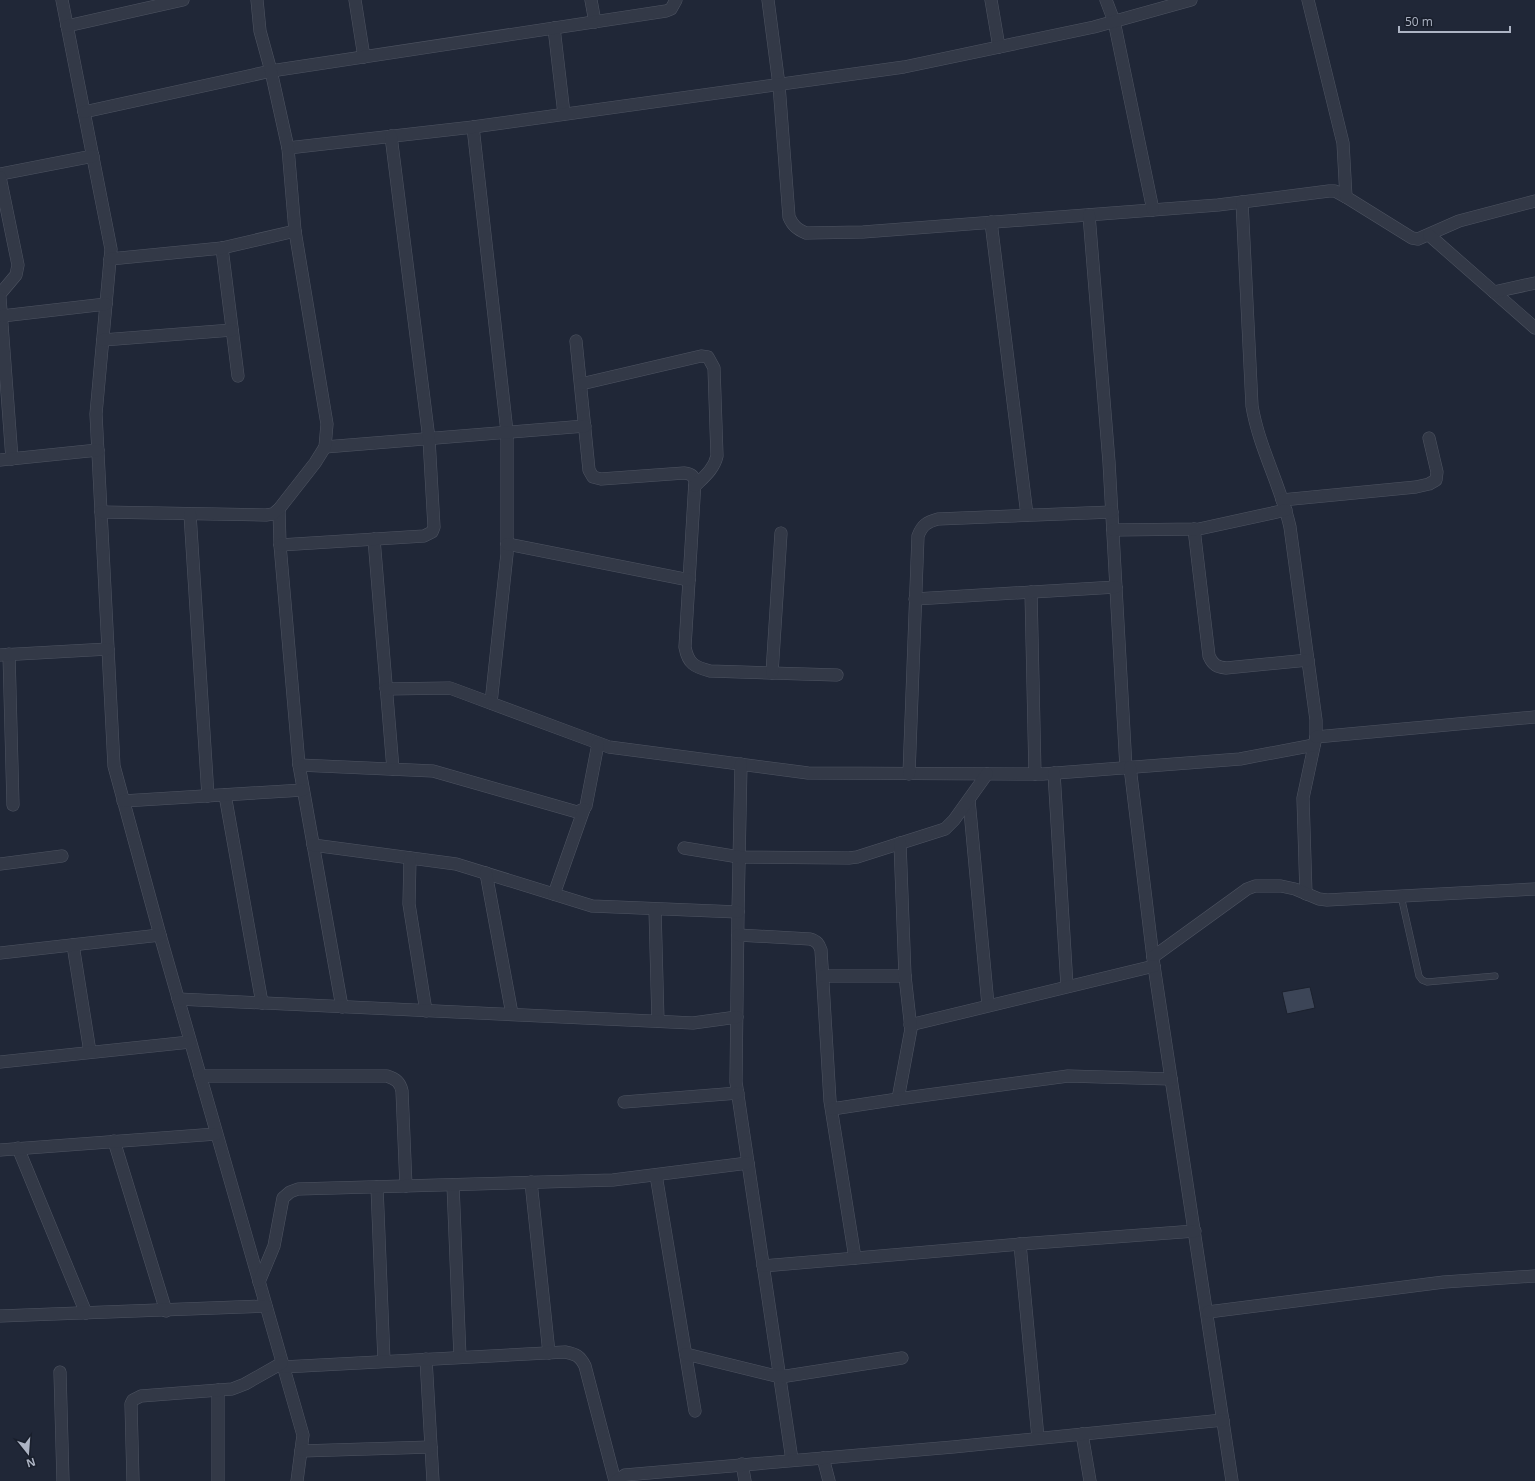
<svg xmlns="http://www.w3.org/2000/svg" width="1535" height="1481" font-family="'Open Sans',sans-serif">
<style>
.building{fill:#3c4557;stroke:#1b212e}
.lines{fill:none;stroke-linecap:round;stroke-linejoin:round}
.service-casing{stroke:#4e5462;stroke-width:7}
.minor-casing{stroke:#4e5462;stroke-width:13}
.service{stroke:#333947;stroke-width:6}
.minor{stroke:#333947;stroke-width:12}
</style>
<rect width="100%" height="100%" fill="#202737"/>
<!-- building -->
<polygon class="building" points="1310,987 1315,1008 1287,1014 1282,992"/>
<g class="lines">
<!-- service casing -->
<g class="service-casing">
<polyline id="service" points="1401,896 1419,976 1422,980 1427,982 1495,976"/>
</g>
<!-- minor casing -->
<g class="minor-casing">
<g id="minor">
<polyline points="62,0 111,249 96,414 114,766 160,935 303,1435 297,1481"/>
<polyline points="355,0 364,57"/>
<polyline points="591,0 595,22"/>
<path d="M768 0 779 85 789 217C793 226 797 229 806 233L863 232 1218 205 1329 191H1335L1346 197"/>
<polyline points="991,0 999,47"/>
<polyline points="1106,0 1114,21 1153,210"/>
<polyline points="1308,0 1343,143 1346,197 1412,238 1418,239 1459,221 1535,201"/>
<polyline points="67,26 183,0"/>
<polyline points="554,28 564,114"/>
<polyline points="84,112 271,71 666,11 671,9 676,0"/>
<polyline points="473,127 507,432 507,554 491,703"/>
<polyline points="288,148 473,127 904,67 1094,27 1191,0"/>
<polyline points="0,174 93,156"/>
<polyline points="0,177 18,265 16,275 0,294"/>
<path d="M1242 202 1252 406C1259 448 1281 486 1290 527L1316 720V737L1303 798 1306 894"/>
<polyline points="1089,215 1109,462 1126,768"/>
<polyline points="991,222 1027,515"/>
<polyline points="1429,235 1535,328"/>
<polyline points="222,248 238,376"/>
<polyline points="110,259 222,248 295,231"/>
<polyline points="1494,292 1535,283"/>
<polyline points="0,298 12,459"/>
<polyline points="2,316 106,304"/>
<polyline points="103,340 232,330"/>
<path d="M576 341 589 470 593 477 601 479 684 473C691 474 693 475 695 481L685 647C688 664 695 667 710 671L837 675"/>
<path d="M581 384 701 356 708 357 714 368 717 456C714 469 704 477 695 486"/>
<polyline points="325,447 585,426"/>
<polyline points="0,460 98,450"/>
<polyline points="1282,500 1416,487 1429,484 1436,480 1437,472 1429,438"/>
<polyline points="279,509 280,545 299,765 342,1007"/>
<polyline points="101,512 266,515 273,514 279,509 315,463 325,447 327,424 295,231 288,148 271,71 260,31 257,0"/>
<polyline points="190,514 208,796"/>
<path d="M1194 529 1209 656C1213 665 1217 667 1226 668L1308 660"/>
<polyline points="1113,530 1199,529 1286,510"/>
<polyline points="374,539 393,769"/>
<polyline points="507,544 689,580"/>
<polyline points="280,545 424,536 432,532 434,527 429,439 391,136"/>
<polyline points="1031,592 1035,774"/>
<polyline points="915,599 1116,587"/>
<polyline points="9,654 13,805"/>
<polyline points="0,655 108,649"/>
<polyline points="772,673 781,533"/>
<polyline points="386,689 450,688 609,747 808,773 1043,774 1240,759 1314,745"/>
<polyline points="1316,737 1535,717"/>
<polyline points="741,764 738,912 736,1082 792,1460"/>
<polyline points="299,765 433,771 577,812 584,809 586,806 598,744"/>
<polyline points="1130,767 1154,966 1232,1481"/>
<polyline points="1054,773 1067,986"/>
<path d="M909 774 918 536C922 525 927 522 938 519L1112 512"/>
<polyline points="225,795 262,1003"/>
<polyline points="969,800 988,1005"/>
<polyline points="123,801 303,790"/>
<polyline points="313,845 456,864 592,906 738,912"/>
<polyline points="684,848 739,857 849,858 857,857 945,829 954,820 987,774"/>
<polyline points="410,858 409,904 426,1011"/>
<polyline points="0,864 62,856"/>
<polyline points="486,873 512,1014"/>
<polyline points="554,894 584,809"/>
<polyline points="655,909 658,1021"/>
<path d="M738 935 810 939C817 941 819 944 821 950L830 1101 855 1258"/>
<polyline points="73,945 90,1052"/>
<polyline points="0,953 160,935"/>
<polyline points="1153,957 1247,889 1255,886 1281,886 1295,889 1319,899 1327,900 1535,889"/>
<polyline points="823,976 905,976"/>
<polyline points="178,999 693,1023 737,1017"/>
<polyline points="910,1025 1154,966"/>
<polyline points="0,1062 190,1042"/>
<path d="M200 1076H387C396 1079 400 1082 402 1091L406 1186"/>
<polyline points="898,1099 911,1029 905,976 900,843"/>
<polyline points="624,1102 738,1093"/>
<polyline points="832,1109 898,1099 1068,1076 1171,1079"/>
<polyline points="114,1141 166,1311"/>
<polyline points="18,1148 86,1313"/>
<polyline points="0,1150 216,1134"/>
<polyline points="656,1175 695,1411"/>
<polyline points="531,1182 549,1353"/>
<polyline points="453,1185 460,1357"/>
<polyline points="377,1187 384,1361"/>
<polyline points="1020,1244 1038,1438"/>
<polyline points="763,1266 1020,1244 1195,1231"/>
<polyline points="259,1282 274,1246 283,1198 290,1192 298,1189 613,1180 748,1163"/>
<polyline points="1208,1312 1444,1282 1535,1276"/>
<polyline points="0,1316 266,1306"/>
<polyline points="686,1354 780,1377 902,1358"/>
<polyline points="426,1359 433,1481"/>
<path d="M283 1367 565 1352C576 1354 580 1356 585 1366L615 1481"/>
<polyline points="60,1372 63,1481"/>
<polyline points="218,1390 218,1481"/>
<polyline points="1082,1434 1090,1481"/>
<polyline points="301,1451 431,1447"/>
<polyline points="823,1458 829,1481"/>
<polyline points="742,1464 745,1481"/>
<polyline points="133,1481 131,1404 133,1400 141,1396 232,1389 245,1384 282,1363"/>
<polyline points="616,1481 625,1475 953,1447 1223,1420"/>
</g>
</g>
<!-- service -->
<use href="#service" class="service"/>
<!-- minor -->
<use href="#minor" class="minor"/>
</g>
<!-- north arrow -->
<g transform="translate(28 1453) rotate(163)" stroke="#191f2c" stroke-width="3" paint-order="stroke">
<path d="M0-3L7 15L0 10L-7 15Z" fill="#adb4c4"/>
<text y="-6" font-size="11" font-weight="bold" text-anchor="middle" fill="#adb4c4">N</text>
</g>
<!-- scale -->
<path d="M1399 26v6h111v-6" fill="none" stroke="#adb4c4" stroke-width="2"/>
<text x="1405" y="26" font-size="12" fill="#adb4c4" stroke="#191f2c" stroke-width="3" paint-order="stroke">50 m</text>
</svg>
